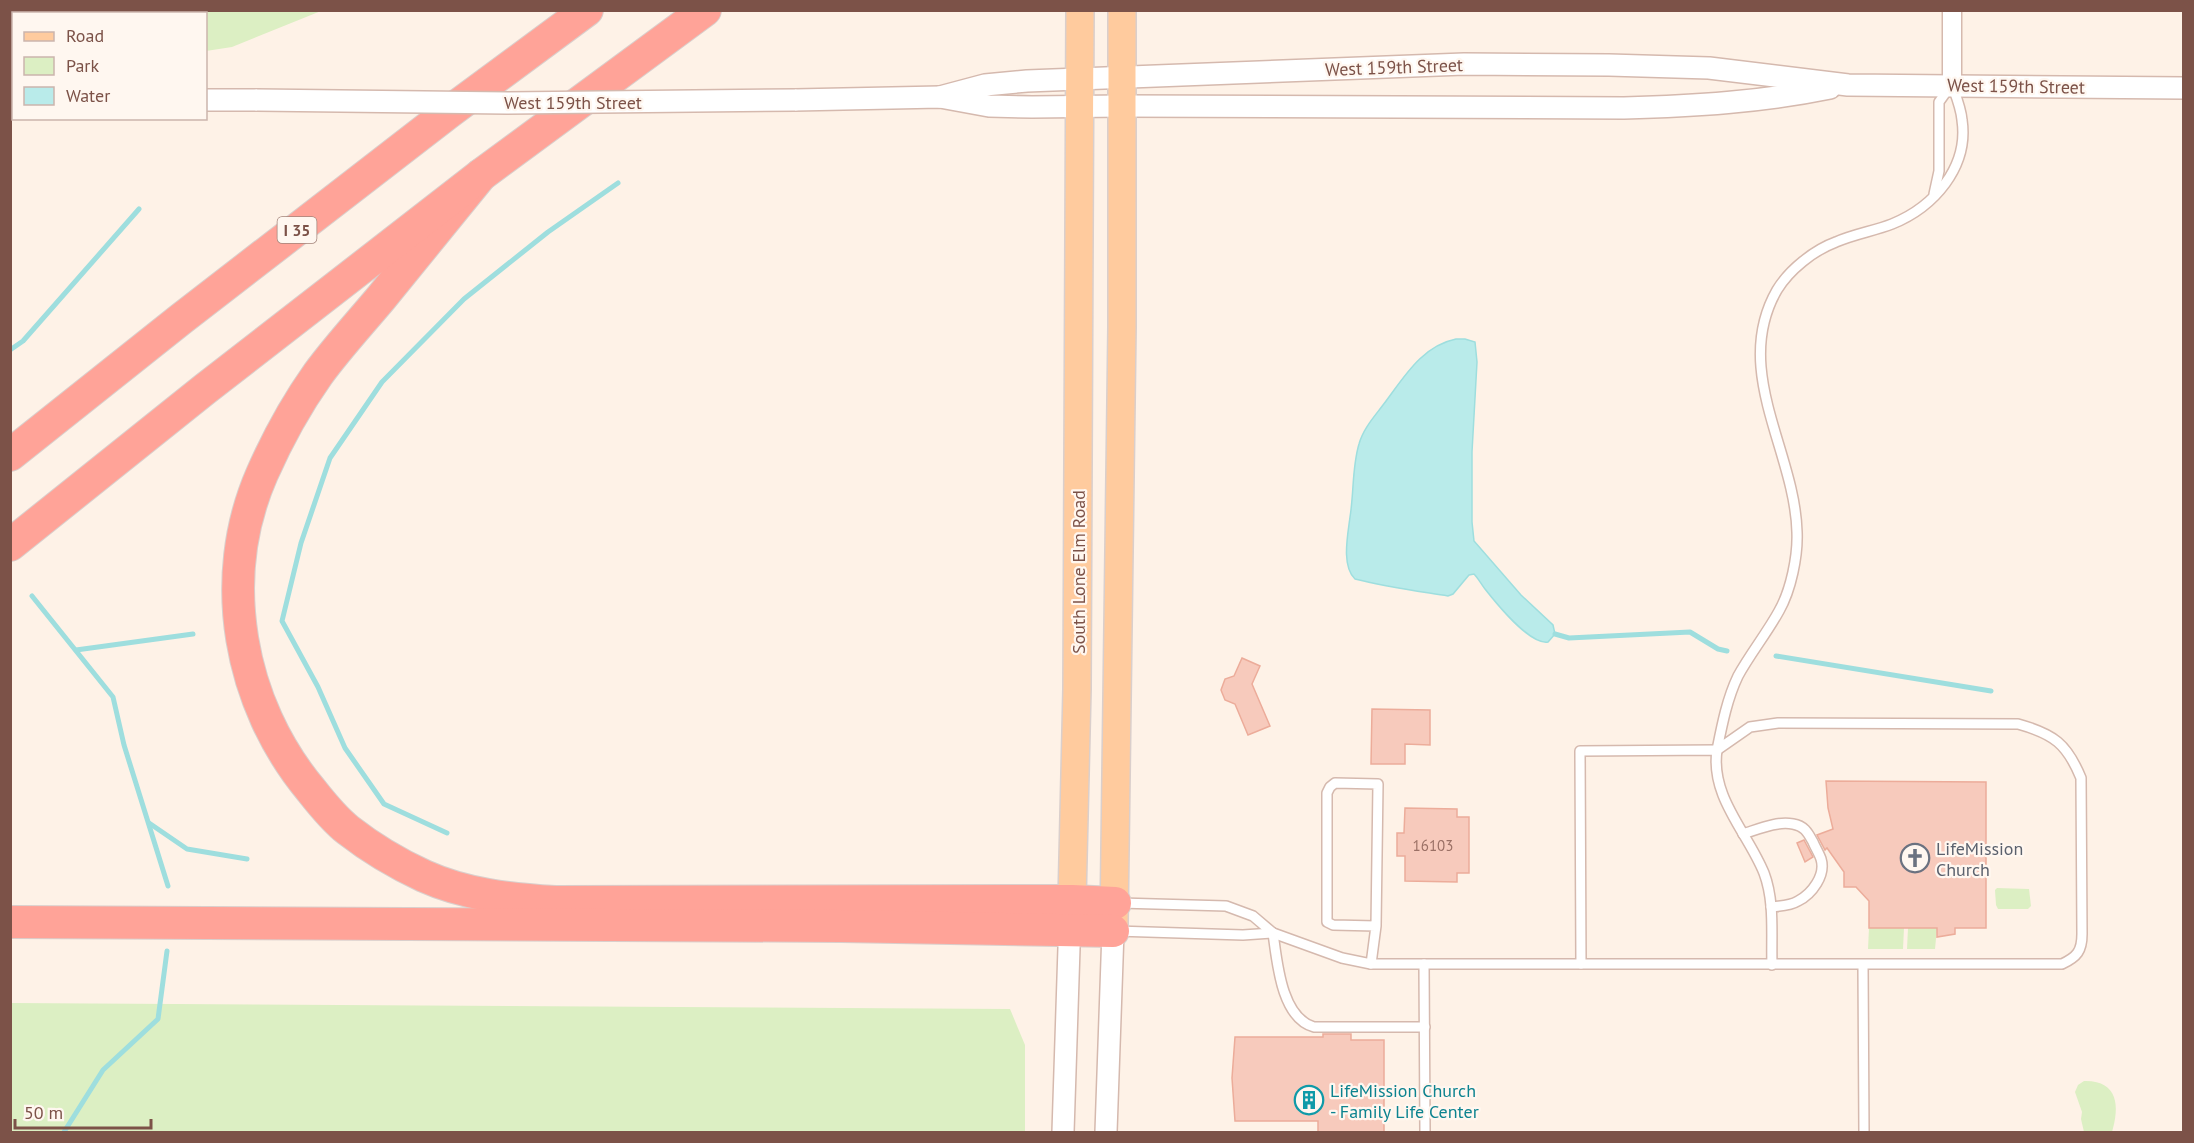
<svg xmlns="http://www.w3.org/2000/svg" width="2194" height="1143" font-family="'PT Sans',sans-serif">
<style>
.green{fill:#dcefc3}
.water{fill:#b9ebea;stroke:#9edede;stroke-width:1.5}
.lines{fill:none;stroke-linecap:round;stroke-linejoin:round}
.stream{stroke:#9edede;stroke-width:5}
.building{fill:#f7cabc;stroke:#ecac9a;stroke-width:1.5}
.service-casing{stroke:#d5b9ae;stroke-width:12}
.minor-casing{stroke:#d5b9ae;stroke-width:21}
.tertiary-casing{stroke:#d5b9ae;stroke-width:24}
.primary-casing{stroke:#dacfcc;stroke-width:30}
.motorway-casing{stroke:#dacfcc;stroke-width:34}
.service{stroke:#fff;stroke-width:9}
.minor{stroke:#fff;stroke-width:18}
.tertiary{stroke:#fff;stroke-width:21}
.primary{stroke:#ffcb9e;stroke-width:27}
.motorway{stroke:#ffa398;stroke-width:32}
.tertiary-bridge-casing{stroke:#d5b9ae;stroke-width:24;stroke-linecap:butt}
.tertiary-bridge{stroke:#fff;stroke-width:21}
.labels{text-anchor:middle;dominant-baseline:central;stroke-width:4.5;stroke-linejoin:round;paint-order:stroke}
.number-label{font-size:15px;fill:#9b7065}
.shield{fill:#fff7f0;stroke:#a3847a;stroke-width:1.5}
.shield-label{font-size:16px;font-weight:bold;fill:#7c5248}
.street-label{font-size:18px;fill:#7c5248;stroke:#fff7f0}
.worship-label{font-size:18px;fill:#5b616d;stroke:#fff7f0;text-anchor:start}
.culture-label{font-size:18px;fill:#0d838f;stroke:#fff7f0;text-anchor:start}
</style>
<rect width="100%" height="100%" fill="#fef2e7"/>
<!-- green -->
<g class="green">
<polygon points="108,11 108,10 321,11 232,47 206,51 206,14 108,13"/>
<polygon points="1997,888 2029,889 2031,906 2028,909 1998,909 1996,905 1995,890"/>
<polygon points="1869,928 1904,928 1903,949 1868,949"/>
<polygon points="1908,928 1937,928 1935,949 1907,949"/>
<polygon points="11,1003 1010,1009 1025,1045 1025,1132 11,1132"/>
<path d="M2084 1081C2118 1080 2120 1106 2112 1132H2084L2081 1119 2082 1112 2075 1092 2078 1085Z"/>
</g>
<!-- water -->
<path class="water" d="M1456 339H1465L1475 342 1477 362 1472 452V522L1474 541 1521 595 1553 625 1555 634 1548 642C1530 645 1496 603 1485 589 1481 584 1478 578 1474 574L1469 575 1453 594 1448 596C1417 591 1386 587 1355 579 1341 566 1348 534 1350 517 1354 493 1352 467 1359 444 1363 429 1374 417 1383 405 1403 379 1421 346 1456 339Z"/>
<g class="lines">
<!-- stream -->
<g class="stream">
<polyline points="10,350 23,341 139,209"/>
<polyline points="32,596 113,697 124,745 168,886"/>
<polyline points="1555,634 1569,638 1690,632 1718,649 1727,651"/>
<polyline points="76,650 193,634"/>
<polyline points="1776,656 1991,691"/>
<polyline points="149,823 187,849 247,859"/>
<polyline points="447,833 384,804 345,748 318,687 282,621 301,543 330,458 382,382 464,299 548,232 618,183"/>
<polyline points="64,1132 103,1070 158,1019 167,951"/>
</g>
</g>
<!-- building -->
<g class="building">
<polygon points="1242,658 1260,666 1252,684 1270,726 1248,735 1235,704 1225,700 1221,690 1225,679 1234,676"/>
<polygon points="1372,709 1430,710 1430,745 1405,744 1405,764 1371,764"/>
<polygon points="1826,781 1986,782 1986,928 1955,928 1955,934 1937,937 1937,928 1869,928 1869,901 1856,887 1844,887 1844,872 1827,848 1825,850 1817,835 1833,829 1828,808"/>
<polygon points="1405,808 1457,809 1457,817 1469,817 1469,873 1457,873 1457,882 1405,881 1405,856 1397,856 1397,833 1404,833"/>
<polygon points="1804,840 1813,857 1805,862 1797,843"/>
<polygon points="1323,1034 1351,1034 1351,1040 1384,1040 1384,1132 1318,1132 1318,1121 1235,1121 1232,1078 1235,1037 1323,1037"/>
</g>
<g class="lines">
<!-- service casing -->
<g class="service-casing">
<g id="service">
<polyline points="1934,194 1939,171 1939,102 1949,88"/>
<path d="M1743 834C1759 829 1776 821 1793 824 1805 826 1808 833 1813 842 1815 847 1819 853 1821 859 1826 875 1812 894 1798 901 1790 906 1780 906 1771 907"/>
<path d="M1120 903 1226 906 1253 916 1273 933 1342 958 1371 964H2062C2077 957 2082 951 2082 934L2081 778C2067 744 2054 734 2018 724L1778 723 1750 727 1717 750C1722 725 1727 699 1738 676 1750 654 1767 633 1779 611 1791 590 1798 556 1797 532 1795 451 1731 370 1777 290 1789 270 1814 250 1836 242 1854 234 1874 231 1892 224 1934 207 1969 167 1962 120 1961 108 1956 96 1952 85"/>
<polyline points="1116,931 1243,935 1273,933"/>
<path d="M1273 933C1277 961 1281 1018 1314 1027H1425"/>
<polyline points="1371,964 1376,926 1378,784 1335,783 1330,787 1327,793 1327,922 1333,925 1376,926"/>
<polyline points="1424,964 1425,1132"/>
<path d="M1581 964 1580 751 1717 750C1710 797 1748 833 1764 873 1775 902 1771 935 1772 965"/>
<polyline points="1863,965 1864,1132"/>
</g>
</g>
<!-- minor casing -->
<g class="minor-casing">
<polyline id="minor" points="1952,85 1952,10"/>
</g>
<!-- tertiary casing -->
<g class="tertiary-casing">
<g id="tertiary">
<polyline points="940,97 985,85 1027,81 1464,64 1609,65 1709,68 1848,85 2184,88"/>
<polyline points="10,100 14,100"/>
<polyline points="206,100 257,100"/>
<path d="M795 100 940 97 989 106 1032 107 1123 106 1624 108C1694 106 1762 102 1830 88"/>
<polyline points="1063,1132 1070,917"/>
<polyline points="1106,1132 1113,931"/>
</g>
</g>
<!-- primary casing -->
<g class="primary-casing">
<g id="primary">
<polyline points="1072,901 1077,689 1080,10"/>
<polyline points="1114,924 1122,327 1122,10"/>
</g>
</g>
<!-- motorway casing -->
<g class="motorway-casing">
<g id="motorway">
<path d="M481 175C448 216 414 257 381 298 360 323 337 348 318 374 296 405 277 440 262 474 216 579 239 704 311 790 322 804 334 819 348 830 371 848 398 864 424 876 466 895 510 899 555 902L1072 901 1115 903"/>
<polyline points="10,455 181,319 449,112 587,10"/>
<polyline points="10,545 205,389 481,175 705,10"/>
<polyline points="10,922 841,926 1113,931"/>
</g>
</g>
<!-- service -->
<use href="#service" class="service"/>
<!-- minor -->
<use href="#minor" class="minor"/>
<!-- tertiary -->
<use href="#tertiary" class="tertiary"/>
<!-- primary -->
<use href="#primary" class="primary"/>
<!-- motorway -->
<use href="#motorway" class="motorway"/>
<!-- tertiary-bridge casing -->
<g class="tertiary-bridge-casing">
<polyline id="tertiary-bridge" points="257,100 507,103 795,100"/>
</g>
<!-- tertiary-bridge -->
<use href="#tertiary-bridge" class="tertiary-bridge"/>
</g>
<!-- icons -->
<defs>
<g id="church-ring" transform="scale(1.5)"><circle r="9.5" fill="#fff7f0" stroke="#6b7280" stroke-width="1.5"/><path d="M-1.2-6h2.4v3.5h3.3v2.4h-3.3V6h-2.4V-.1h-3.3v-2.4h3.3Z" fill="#6b7280"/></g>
<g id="building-ring" transform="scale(1.5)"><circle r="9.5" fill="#fff7f0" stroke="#0f9aa8" stroke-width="1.5"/><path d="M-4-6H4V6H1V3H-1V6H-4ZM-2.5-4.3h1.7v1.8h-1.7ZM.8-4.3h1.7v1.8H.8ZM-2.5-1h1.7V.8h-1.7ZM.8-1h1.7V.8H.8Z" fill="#0f9aa8"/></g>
</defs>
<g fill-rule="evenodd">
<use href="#church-ring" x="1915" y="858"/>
<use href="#building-ring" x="1309" y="1100"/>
</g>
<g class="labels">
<!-- number labels -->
<g class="number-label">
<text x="1433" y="845">16103</text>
</g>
<!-- shield labels -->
<rect class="shield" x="277.5" y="217" width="39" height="26" rx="4.5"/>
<g class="shield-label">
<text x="297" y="230">I 35</text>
</g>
<!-- street labels -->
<g class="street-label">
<text transform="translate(1394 67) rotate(-2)">West 159th Street</text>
<text transform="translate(2016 86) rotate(1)">West 159th Street</text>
<text x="573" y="102">West 159th Street</text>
<text transform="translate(1078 572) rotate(-90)">South Lone Elm Road</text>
</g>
<!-- worship labels -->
<g class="worship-label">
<text x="1936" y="848">LifeMission<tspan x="1936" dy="21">Church</tspan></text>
</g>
<!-- culture labels -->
<g class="culture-label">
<text x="1330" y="1090">LifeMission Church<tspan x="1330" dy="21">- Family Life Center</tspan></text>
</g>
</g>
<!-- border -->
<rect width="2194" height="1143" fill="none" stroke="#7c5248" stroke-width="24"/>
<!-- legend -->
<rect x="12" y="12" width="195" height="108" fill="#fff7f0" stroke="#cbb5ad" stroke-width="1.5"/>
<rect x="24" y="32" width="30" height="9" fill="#ffcb9e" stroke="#cbb5ad" stroke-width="1.5"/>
<text x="66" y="42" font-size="18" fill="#7c5248">Road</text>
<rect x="24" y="57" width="30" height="18" fill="#dcefc3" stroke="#cbb5ad" stroke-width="1.5"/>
<text x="66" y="72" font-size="18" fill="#7c5248">Park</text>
<rect x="24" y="87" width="30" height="18" fill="#b9ebea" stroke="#cbb5ad" stroke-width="1.5"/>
<text x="66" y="102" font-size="18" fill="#7c5248">Water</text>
<!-- scale -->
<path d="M15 1119v9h136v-9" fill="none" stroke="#7c5248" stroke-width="3"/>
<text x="24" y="1119" font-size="18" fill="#7c5248" stroke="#fff7f0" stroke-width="4.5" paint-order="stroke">50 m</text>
</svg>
